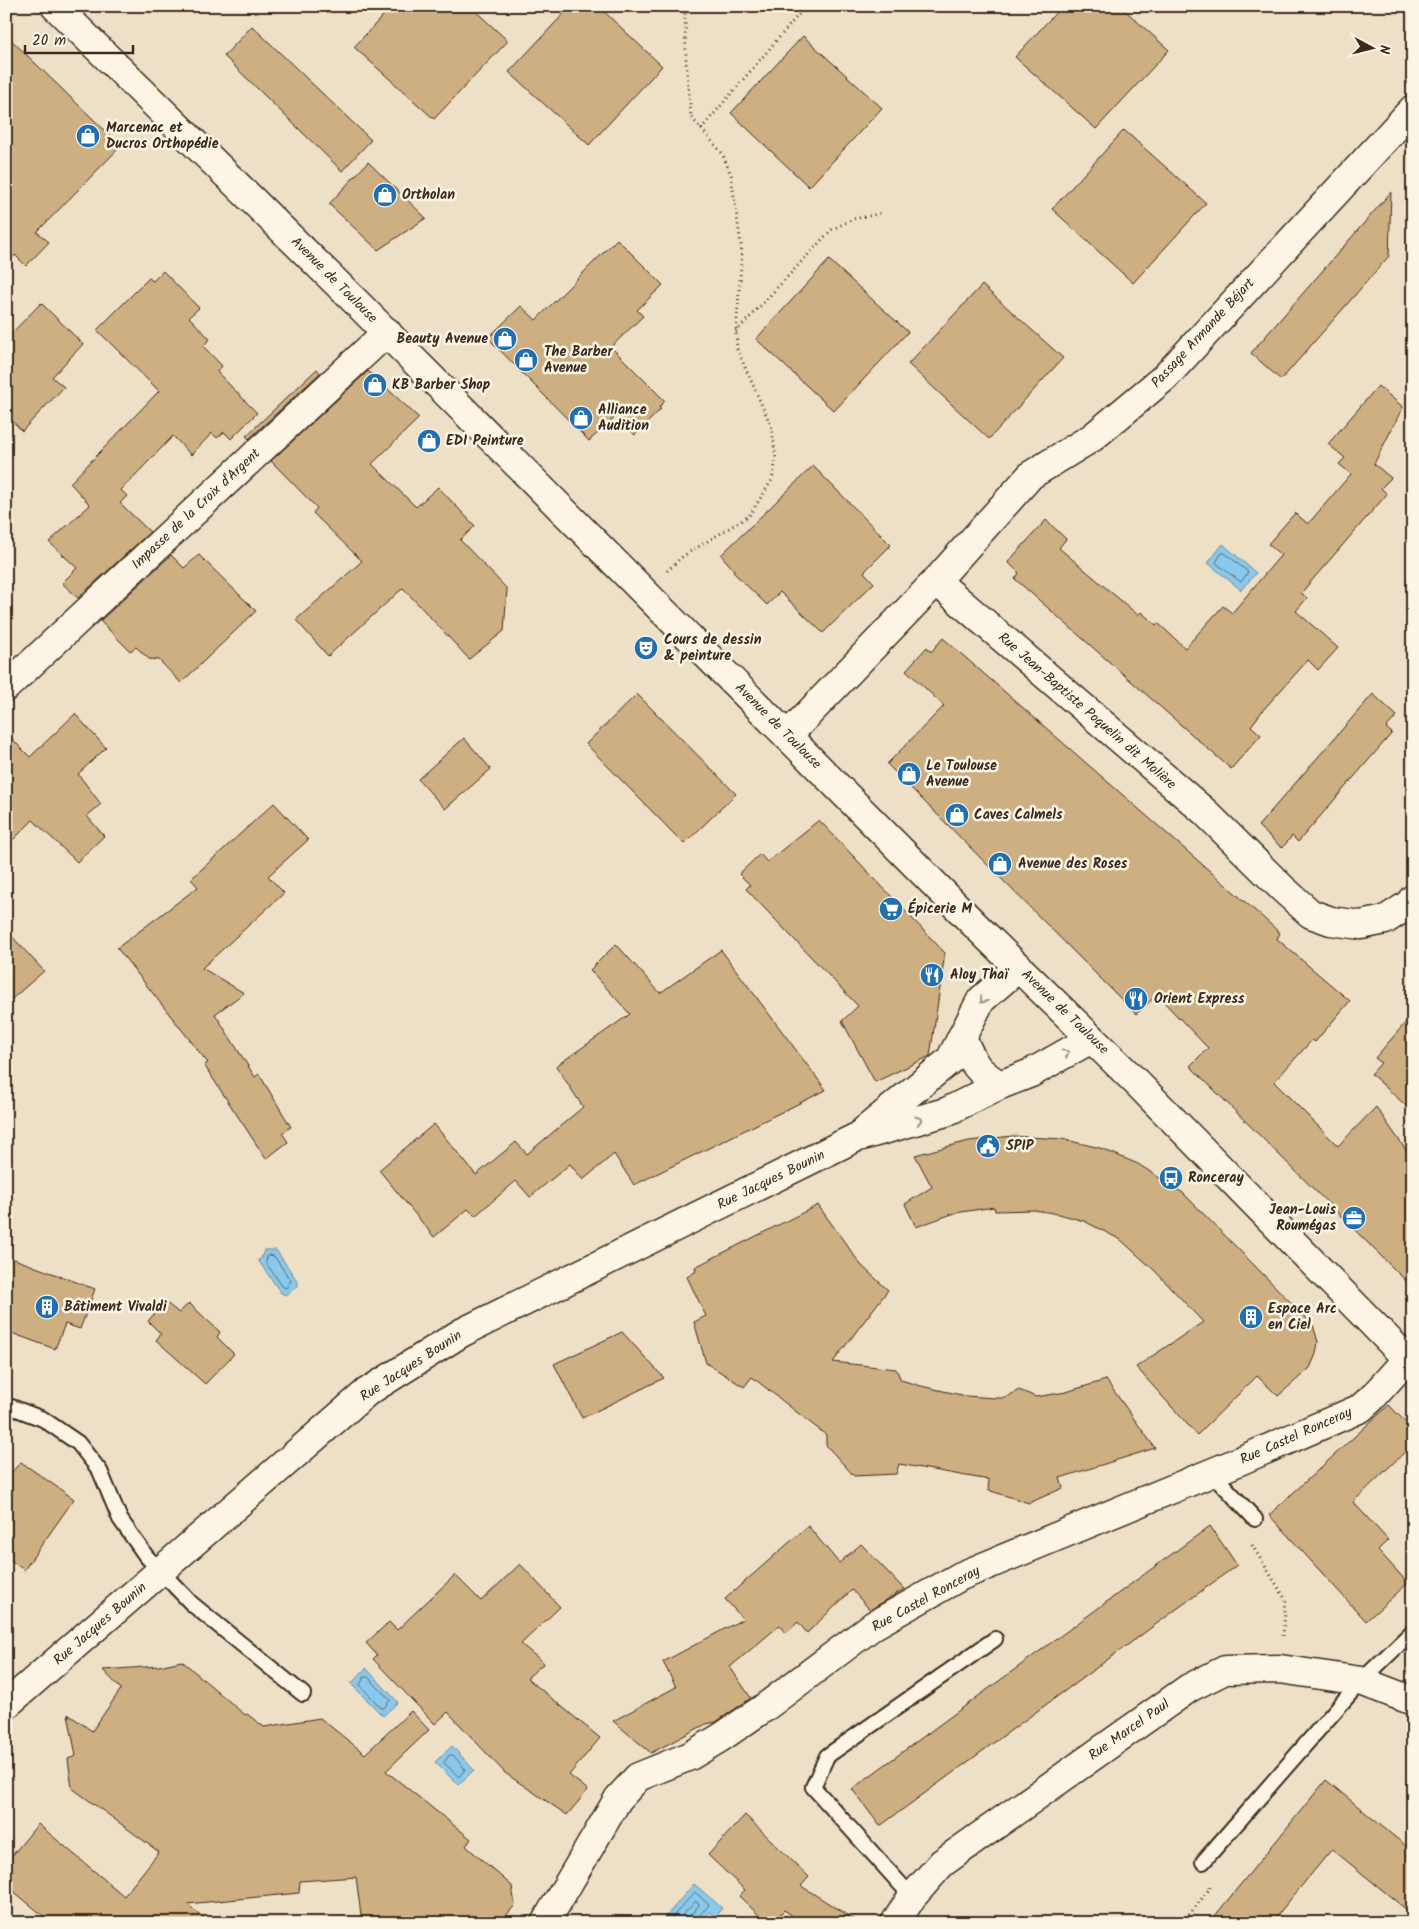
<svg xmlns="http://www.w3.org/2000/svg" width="1419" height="1929" font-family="Kalam,sans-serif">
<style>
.water{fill:#8ac9eb;stroke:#6a8999}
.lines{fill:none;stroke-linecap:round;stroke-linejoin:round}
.shore{stroke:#5b6a70;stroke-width:1}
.building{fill:#ceaf82;stroke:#3b2a1e}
.service-casing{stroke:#3b2a1e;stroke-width:18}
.minor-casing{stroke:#3b2a1e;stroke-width:31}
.secondary-casing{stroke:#3b2a1e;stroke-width:31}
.path{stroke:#3b2a1e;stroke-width:3;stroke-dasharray:1 4;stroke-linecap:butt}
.service{stroke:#fcf5e5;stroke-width:14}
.minor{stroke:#fcf5e5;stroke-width:28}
.secondary{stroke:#fcf5e5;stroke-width:28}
.oneway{stroke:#9c9082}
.labels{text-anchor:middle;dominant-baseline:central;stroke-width:5;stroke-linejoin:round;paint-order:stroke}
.poi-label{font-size:14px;font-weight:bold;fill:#3b2a1e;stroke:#fcf5e5;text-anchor:start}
.street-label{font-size:14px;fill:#3b2a1e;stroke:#fcf5e5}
</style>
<rect width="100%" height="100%" fill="#eee0c7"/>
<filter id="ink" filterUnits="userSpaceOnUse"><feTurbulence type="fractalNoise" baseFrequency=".02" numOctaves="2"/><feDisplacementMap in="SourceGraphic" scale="10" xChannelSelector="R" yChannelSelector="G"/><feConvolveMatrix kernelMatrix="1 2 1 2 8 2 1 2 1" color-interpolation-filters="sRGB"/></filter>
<g filter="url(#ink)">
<!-- water -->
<g class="water">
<polygon points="1223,544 1256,573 1241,590 1208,563"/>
<polygon points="264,1250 276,1250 298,1282 298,1286 285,1295 281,1293 258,1260 261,1259"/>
<polygon points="366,1668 398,1702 383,1716 351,1684"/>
<polygon points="452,1746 474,1770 458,1785 435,1762"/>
<polygon points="694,1884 722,1908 715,1917 709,1912 699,1923 660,1923"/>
</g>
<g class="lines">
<!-- shore -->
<g class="shore">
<polygon points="1222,553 1225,553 1248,572 1241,582 1216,563"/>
<polygon points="268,1255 274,1256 291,1281 286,1288 283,1287 266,1263"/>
<polygon points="365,1677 368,1677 390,1700 384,1708 381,1708 360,1685"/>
<polygon points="450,1755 453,1755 465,1769 459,1777 444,1763"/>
<polyline points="667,1923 695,1892 709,1905 697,1918 696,1923"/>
<polyline points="675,1923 696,1901 699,1905 690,1916 689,1923"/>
</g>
</g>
<!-- building -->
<g class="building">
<polygon points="392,6 470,6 508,41 434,119 354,47"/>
<polygon points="571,6 598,6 662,66 589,145 509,72"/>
<polygon points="1062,6 1120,6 1169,50 1096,129 1015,57"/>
<polygon points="252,26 371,140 342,171 224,56"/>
<polygon points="6,35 121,146 37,232 49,242 26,266 15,255 6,264"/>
<polygon points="803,36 882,108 809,187 731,113"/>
<polygon points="1124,130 1206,203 1133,283 1052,209"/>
<polygon points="368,162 426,218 378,250 329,204"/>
<polygon points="1391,192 1389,256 1281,380 1251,353"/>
<polygon points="617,239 663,285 637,310 643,316 611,347 665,401 659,407 661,409 635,435 616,416 589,441 488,338 521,306 536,320"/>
<polygon points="829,260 908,332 834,411 756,339"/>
<polygon points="163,271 199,308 189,317 210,339 203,346 222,366 217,372 257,413 231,439 224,432 217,438 212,433 191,455 173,436 121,490 127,496 120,503 150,532 78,598 62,583 77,568 49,542 90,505 70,483 159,391 97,330 149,278 153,281"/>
<polygon points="982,285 1063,358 989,439 908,364"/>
<polygon points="41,303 83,344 52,377 64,387 22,431 6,414 6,339"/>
<polygon points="317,369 320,373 249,439 246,436"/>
<polygon points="368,371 419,418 372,464 416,507 438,487 475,526 460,540 507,589 504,631 469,659 403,588 328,656 296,620 362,561 313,513 317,508 271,461"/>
<polygon points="1378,386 1403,407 1374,464 1391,478 1381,488 1387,494 1301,593 1307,598 1296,611 1338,648 1318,670 1308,660 1263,710 1251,726 1261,735 1231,769 1015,579 1019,573 1008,562 1046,520 1066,539 1059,548 1138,615 1141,612 1156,625 1158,623 1185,648 1223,606 1232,613 1281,555 1268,544 1295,513 1308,524 1351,474 1339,464 1345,458 1328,444"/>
<polygon points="813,466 891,545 864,572 874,583 823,633 780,592 767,605 733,572 734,570 721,555"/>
<polygon points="171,555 184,568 199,555 256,611 181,683 159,660 149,659 136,647 130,651 100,621"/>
<polygon points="943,638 1259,914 1280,933 1277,939 1350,1001 1315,1042 1312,1040 1274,1082 1338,1146 1376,1107 1413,1160 1413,1288 1190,1066 1208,1048 1157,995 1136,1014 887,764 944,706 906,670 927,647 931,652"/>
<polygon points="637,694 736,794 684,844 586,744"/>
<polygon points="1373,694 1397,716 1386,728 1392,733 1298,842 1292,836 1282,848 1258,826"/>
<polygon points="75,714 106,748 78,774 101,804 87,816 104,836 77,862 33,820 6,847 6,733 30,757"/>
<polygon points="464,738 491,769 445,809 418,779"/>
<polygon points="274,803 308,840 268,876 284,893 202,968 244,993 215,1014 255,1077 259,1074 291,1127 282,1133 288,1142 266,1159 204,1065 208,1063 117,948 198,887 191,879"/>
<polygon points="819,820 945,953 930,1056 875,1082 842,1021 858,1006 746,889 750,885 739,874 760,854 767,862"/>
<polygon points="6,930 44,971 6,1004"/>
<polygon points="616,944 660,993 721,950 826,1090 634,1185 614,1154 583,1180 570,1164 530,1197 516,1181 475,1216 468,1209 434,1237 379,1170 434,1124 476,1175 516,1142 527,1154 583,1107 556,1066 630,1014 590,970"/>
<polygon points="1413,1014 1413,1112 1371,1074 1381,1063 1375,1058"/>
<polygon points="1012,1136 1062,1139 1100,1148 1138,1164 1183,1193 1313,1325 1318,1342 1316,1354 1310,1368 1278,1396 1257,1376 1197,1435 1136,1367 1203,1322 1154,1270 1121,1240 1084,1221 1059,1214 1034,1210 995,1211 994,1207 955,1213 916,1227 905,1204 932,1187 915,1155 969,1141"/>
<polygon points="818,1205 861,1265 888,1290 833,1362 896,1369 901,1380 921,1386 966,1396 996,1398 1005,1398 1019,1390 1036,1397 1066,1392 1106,1380 1155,1448 1060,1478 1063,1488 1029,1503 988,1490 989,1480 899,1464 896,1474 854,1476 826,1445 826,1435 752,1377 744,1387 706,1363 694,1322 706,1316 687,1277 696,1271 695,1267"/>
<polygon points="6,1256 95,1289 80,1329 65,1324 55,1349 6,1331"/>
<polygon points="165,1302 179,1313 189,1303 220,1332 217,1337 234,1354 205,1384 156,1340 161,1334 148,1321"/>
<polygon points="622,1332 664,1378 582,1418 554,1364"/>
<polygon points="1389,1405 1413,1430 1413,1444 1353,1502 1388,1540 1378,1550 1408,1583 1366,1621 1269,1515"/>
<polygon points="21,1462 74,1499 24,1570 6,1557 6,1478"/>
<polygon points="808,1526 839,1563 861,1544 904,1589 870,1610 852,1590 807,1633 798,1622 786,1633 780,1625 730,1667 751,1698 716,1722 706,1724 651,1753 613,1721 676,1687 663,1662 743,1619 725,1599"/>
<polygon points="1210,1526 1237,1565 880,1826 852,1789"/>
<polygon points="520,1564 560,1607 521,1644 544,1663 527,1678 600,1738 569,1775 588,1790 567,1815 505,1773 448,1712 435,1724 373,1659 377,1655 366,1643 389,1622 397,1630 455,1575 481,1601"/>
<polygon points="182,1661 245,1715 247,1714 264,1727 320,1718 365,1754 411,1711 429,1730 386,1771 471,1839 466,1846 512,1886 515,1905 500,1923 362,1923 356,1877 300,1881 299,1893 187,1904 210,1923 52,1923 6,1885 6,1863 38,1824 124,1896 159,1852 72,1788 68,1759 76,1756 68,1714 92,1731 121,1689 103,1670 159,1666"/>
<polygon points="1326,1780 1413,1852 1413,1915 1332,1849 1271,1923 1209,1923"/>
<polygon points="745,1815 809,1877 801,1886 860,1923 804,1923 784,1910 773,1923 767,1923 739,1896 745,1890 708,1855"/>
</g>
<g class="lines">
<!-- service casing -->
<g class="service-casing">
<g id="service">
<polyline points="6,1405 43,1419 78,1443 100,1471 120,1519 146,1556 192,1604 303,1694"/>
<polyline points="1212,1473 1255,1519"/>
<polyline points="1203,1862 1361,1681 1413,1631"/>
<polyline points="912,1897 813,1787 827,1756 995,1639"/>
</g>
</g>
<!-- minor casing -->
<g class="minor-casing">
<g id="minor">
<polyline points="936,581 1205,812 1283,889 1311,914 1331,921 1361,925 1385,920 1408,905 1413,899"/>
<polyline points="6,687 387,332"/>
<polyline points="788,735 936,581 1031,475 1093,437 1165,377 1413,109"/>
<path d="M962 1037C973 1063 975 1070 1000 1085"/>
<polyline points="864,1131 950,1060 981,1000 1019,967"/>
<polyline points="6,1705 367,1392 461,1333 855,1138 946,1112 1000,1085 1031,1073 1091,1039"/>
<polyline points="545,1923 618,1799 638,1777 690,1756 720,1738 764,1708 874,1625 961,1576 1228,1466 1361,1408 1372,1398 1407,1359"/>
<polyline points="895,1923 912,1897 942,1863 1189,1688 1225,1670 1280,1669 1361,1681 1413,1701"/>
</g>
</g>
<!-- secondary casing -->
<g class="secondary-casing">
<polyline id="secondary" points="55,6 356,302 978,928 1137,1083 1413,1365"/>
</g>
<!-- path -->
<g class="path">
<polyline points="701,129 806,6"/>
<polyline points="736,332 831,230 853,219 883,213"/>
<polyline points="667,571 683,556 749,516 772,480 776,460 772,428 737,349 736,332 742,252 731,175 722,153 691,117 686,60 685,6"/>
<polyline points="1252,1545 1286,1600 1283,1636"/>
<polyline points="1183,1923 1210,1888 1210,1886"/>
</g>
<!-- service -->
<use href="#service" class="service"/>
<!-- minor -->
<use href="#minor" class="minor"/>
<!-- secondary -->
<use href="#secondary" class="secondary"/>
</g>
<!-- one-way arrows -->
<defs><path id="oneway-chevron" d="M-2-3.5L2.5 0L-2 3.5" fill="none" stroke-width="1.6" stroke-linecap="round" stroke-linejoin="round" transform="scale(1.25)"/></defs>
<g class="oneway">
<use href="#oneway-chevron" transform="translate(983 1000) rotate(129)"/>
<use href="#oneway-chevron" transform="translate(1066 1053) rotate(-29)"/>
<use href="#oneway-chevron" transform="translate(919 1120) rotate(-16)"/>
</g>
</g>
<!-- icons -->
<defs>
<g id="shop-disc" transform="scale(1.25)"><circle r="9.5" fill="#1f6fb2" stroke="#fcf5e5"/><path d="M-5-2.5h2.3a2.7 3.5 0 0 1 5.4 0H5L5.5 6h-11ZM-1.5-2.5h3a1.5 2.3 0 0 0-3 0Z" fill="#fff"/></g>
<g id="theatre-disc" transform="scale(1.25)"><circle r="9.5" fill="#1f6fb2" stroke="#fcf5e5"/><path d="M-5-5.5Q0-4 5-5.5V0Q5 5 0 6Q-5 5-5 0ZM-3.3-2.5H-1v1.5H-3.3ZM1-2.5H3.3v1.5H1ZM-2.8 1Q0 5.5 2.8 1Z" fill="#fff"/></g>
<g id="supermarket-disc" transform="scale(1.25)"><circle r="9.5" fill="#1f6fb2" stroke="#fcf5e5"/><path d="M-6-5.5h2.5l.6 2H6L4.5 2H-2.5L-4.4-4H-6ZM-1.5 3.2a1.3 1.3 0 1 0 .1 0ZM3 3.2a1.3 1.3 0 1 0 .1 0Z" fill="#fff"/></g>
<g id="restaurant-disc" transform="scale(1.25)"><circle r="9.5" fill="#1f6fb2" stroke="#fcf5e5"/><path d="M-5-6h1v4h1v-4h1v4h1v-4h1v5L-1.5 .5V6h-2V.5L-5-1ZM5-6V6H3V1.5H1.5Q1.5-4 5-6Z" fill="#fff"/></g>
<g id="civic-disc" transform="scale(1.25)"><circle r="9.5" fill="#1f6fb2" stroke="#fcf5e5"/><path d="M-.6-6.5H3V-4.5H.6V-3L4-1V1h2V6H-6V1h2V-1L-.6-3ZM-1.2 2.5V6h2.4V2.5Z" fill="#fff"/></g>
<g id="bus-disc" transform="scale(1.25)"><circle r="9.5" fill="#1f6fb2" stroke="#fcf5e5"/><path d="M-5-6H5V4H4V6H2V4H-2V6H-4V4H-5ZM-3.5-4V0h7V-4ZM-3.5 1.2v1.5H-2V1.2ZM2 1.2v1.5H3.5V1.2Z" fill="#fff"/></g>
<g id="office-disc" transform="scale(1.25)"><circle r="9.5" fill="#1f6fb2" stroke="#fcf5e5"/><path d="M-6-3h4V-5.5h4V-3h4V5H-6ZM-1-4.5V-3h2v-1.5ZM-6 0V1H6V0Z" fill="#fff"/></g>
<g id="building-disc" transform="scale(1.25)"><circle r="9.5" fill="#1f6fb2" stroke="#fcf5e5"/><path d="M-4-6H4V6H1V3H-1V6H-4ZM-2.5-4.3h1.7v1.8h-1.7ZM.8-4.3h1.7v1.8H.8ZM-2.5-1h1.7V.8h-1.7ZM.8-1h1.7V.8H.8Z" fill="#fff"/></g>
</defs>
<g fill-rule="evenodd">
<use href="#shop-disc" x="88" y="136"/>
<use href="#shop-disc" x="385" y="195"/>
<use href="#shop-disc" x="505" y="339"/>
<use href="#shop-disc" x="526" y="360"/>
<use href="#shop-disc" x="375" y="385"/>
<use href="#shop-disc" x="581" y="418"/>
<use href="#shop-disc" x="429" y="441"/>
<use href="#theatre-disc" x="646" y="648"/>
<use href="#shop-disc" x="909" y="774"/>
<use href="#shop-disc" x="957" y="815"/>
<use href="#shop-disc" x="1000" y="864"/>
<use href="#supermarket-disc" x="891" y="909"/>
<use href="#restaurant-disc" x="932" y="975"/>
<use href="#restaurant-disc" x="1136" y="999"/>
<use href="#civic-disc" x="988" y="1146"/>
<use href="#bus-disc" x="1171" y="1178"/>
<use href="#office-disc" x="1354" y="1218"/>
<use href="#building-disc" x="47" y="1307"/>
<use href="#building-disc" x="1251" y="1317"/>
</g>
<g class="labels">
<!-- poi labels -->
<g class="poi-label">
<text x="106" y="128">Marcenac et<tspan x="106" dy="16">Ducros Orthopédie</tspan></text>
<text x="402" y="195">Ortholan</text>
<text x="488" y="339" text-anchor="end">Beauty Avenue</text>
<text x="544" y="352">The Barber<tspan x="544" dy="16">Avenue</tspan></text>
<text x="392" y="385">KB Barber Shop</text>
<text x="598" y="410">Alliance<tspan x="598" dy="16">Audition</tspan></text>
<text x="446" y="441">EDI Peinture</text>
<text x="664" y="640">Cours de dessin<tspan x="664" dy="16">&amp; peinture</tspan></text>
<text x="926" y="766">Le Toulouse<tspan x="926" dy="16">Avenue</tspan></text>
<text x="974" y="815">Caves Calmels</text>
<text x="1018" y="864">Avenue des Roses</text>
<text x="908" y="909">Épicerie M</text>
<text x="950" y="975">Aloy Thaï</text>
<text x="1154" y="999">Orient Express</text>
<text x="1006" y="1146">SPIP</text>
<text x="1188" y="1178">Ronceray</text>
<text x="1336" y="1210" text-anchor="end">Jean-Louis<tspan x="1336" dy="16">Roumégas</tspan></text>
<text x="64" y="1307">Bâtiment Vivaldi</text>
<text x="1268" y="1309">Espace Arc<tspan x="1268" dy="16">en Ciel</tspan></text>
</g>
<!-- street labels -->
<g class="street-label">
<text transform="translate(334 280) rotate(45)">Avenue de Toulouse</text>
<text transform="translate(1203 333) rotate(-47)">Passage Armande Béjart</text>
<text transform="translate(196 509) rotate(-43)">Impasse de la Croix d'Argent</text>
<text transform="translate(1087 711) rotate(41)">Rue Jean-Baptiste Poquelin dit Molière</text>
<text transform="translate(778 726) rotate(45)">Avenue de Toulouse</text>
<text transform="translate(1065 1012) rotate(44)">Avenue de Toulouse</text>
<text transform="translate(771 1180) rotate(-26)">Rue Jacques Bounin</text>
<text transform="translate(411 1366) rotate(-33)">Rue Jacques Bounin</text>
<text transform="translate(1296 1436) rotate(-24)">Rue Castel Ronceray</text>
<text transform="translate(926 1599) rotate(-29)">Rue Castel Ronceray</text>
<text transform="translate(100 1624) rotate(-41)">Rue Jacques Bounin</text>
<text transform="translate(1129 1730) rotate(-35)">Rue Marcel Paul</text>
</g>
</g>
<!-- margin -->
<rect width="1419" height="1929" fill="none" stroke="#fcf5e5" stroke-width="25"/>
<rect x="12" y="12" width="1394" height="1904" fill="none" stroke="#3b2a1e" stroke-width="2" filter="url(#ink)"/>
<!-- north arrow -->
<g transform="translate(1372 48) rotate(97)" stroke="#fcf5e5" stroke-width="4" paint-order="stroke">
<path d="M0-4L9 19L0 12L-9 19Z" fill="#3b2a1e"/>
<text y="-8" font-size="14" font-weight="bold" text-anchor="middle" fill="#3b2a1e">N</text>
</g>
<!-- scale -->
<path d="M25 45v8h108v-8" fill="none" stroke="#3b2a1e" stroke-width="2.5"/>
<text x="32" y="45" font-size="15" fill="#3b2a1e" stroke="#fcf5e5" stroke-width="4" paint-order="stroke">20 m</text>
</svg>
